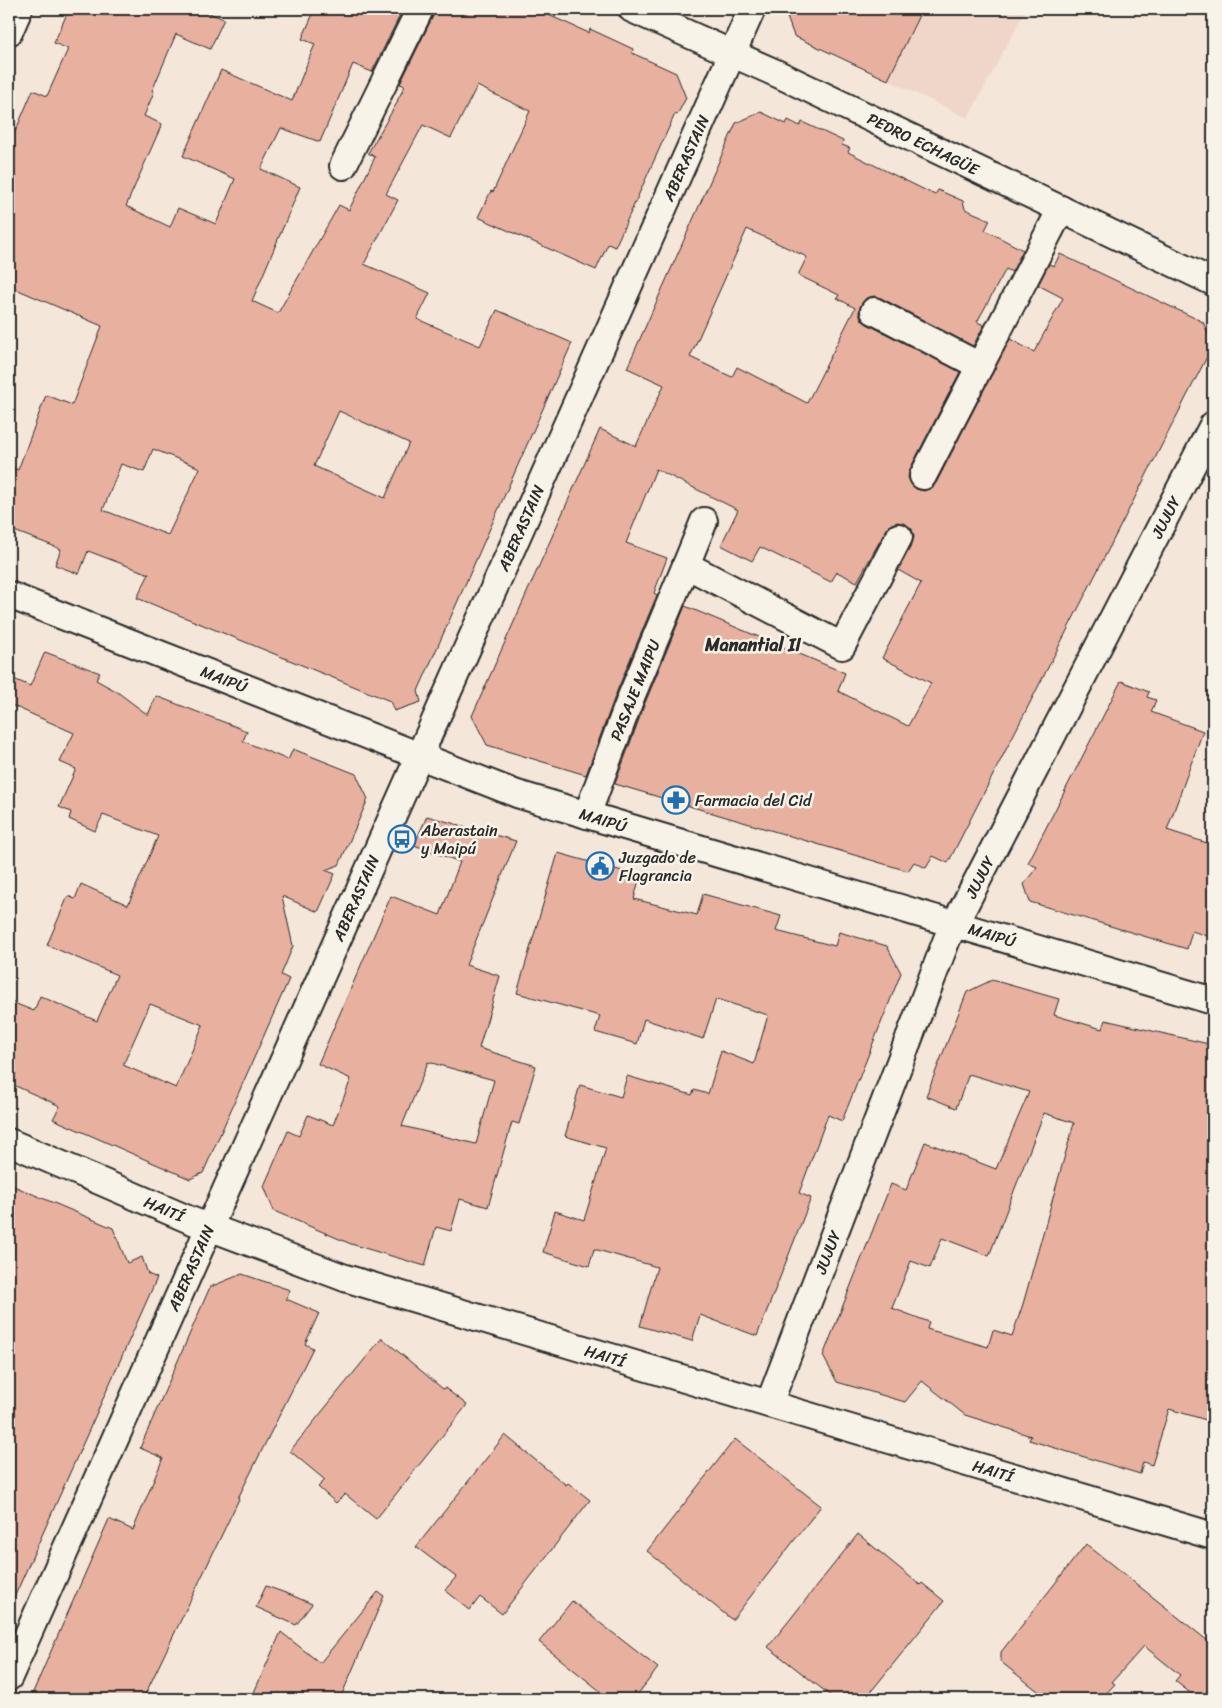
<svg xmlns="http://www.w3.org/2000/svg" width="1222" height="1708" font-family="Sriracha,sans-serif">
<style>
.built{fill:#f0d6c8}
.building{fill:#e8b09f;stroke:#2b2b2b;fill-rule:evenodd}
.lines{fill:none;stroke-linecap:round;stroke-linejoin:round}
.minor-casing{stroke:#2b2b2b;stroke-width:30}
.minor{stroke:#f7f3e8;stroke-width:26}
.labels{text-anchor:middle;dominant-baseline:central;stroke-width:5;stroke-linejoin:round;paint-order:stroke}
.street-label{font-size:16px;fill:#2b2b2b;stroke:#f7f3e8}
.poi-label{font-size:16px;fill:#2b2b2b;stroke:#f7f3e8;text-anchor:start}
.neighbourhood-label{font-size:18px;font-weight:bold;fill:#2b2b2b;stroke:#f7f3e8}
</style>
<rect width="100%" height="100%" fill="#f4e6d9"/>
<filter id="ink" filterUnits="userSpaceOnUse"><feTurbulence type="fractalNoise" baseFrequency=".02" numOctaves="2"/><feDisplacementMap in="SourceGraphic" scale="10" xChannelSelector="R" yChannelSelector="G"/><feConvolveMatrix kernelMatrix="1 2 1 2 8 2 1 2 1" color-interpolation-filters="sRGB"/></filter>
<g filter="url(#ink)">
<!-- built -->
<polygon class="built" points="922,9 1026,9 968,118 888,80"/>
<!-- building -->
<g class="building">
<path d="M69 9H199L224 19 210 49 176 34 152 91 154 92 144 116 162 124 126 206 170 227 178 208 216 224 235 179 183 156 221 70 292 101 315 44 302 39 315 9H403L372 72 353 64 320 142 281 128 261 169 300 187 252 301 278 313 339 205 349 210 375 157 368 153 398 101H397L405 86 400 84 433 16 435 9H535L589 33 590 29 633 49 632 53 676 73 686 98 677 115 675 114 615 247 608 244 596 270 478 217 491 191 493 192 530 111 477 86 451 138 423 125 386 194 398 200 364 264 430 293 417 319 480 346 497 310 572 343 418 691 421 702 394 711 390 701 137 598 149 574 88 551 79 574 55 565 61 549 9 529V466L18 470 46 395 72 405 102 326 9 286V146L33 90 47 96 68 49 54 43ZM339 411 409 443 385 498 314 466ZM153 449 200 468 168 535 103 510 121 464 144 472Z"/>
<polygon points="784,9 922,9 888,80 794,36"/>
<path d="M761 112 786 124 788 120 800 126 802 122 843 141 842 145 850 148 848 152 876 166 935 195 938 190 963 201 965 209 990 220 985 230 1023 250 1012 272 1006 269 977 322 984 325 973 346 881 298 874 296 866 298 861 305 859 312 861 319 867 324 960 372 910 469 908 477 911 484 916 489 924 491 931 488 936 483 1010 339 1034 352 1063 298 1038 285 1049 264 1054 266 1060 254 1203 322 1213 345 948 863 933 856 926 868 914 862 908 871 615 784 645 703 685 606 845 673 838 691 908 726 931 683 882 658 921 583 898 570 912 544 914 537 912 529 905 524 898 522 891 524 886 530 857 582 837 572 831 582 760 547 752 561 721 545 738 510 656 469 626 543 667 558 654 593 657 595 617 691 586 775 487 745 472 716 600 429 636 446 664 385 627 368 736 123ZM747 229 807 257 798 275 839 295 837 298 855 308 807 403 737 367 732 377 690 357Z"/>
<path d="M45 652 100 673 96 680 116 691 148 715 156 696 247 731 243 741 288 760 293 749 356 774 368 799 339 865 325 870 335 874 318 912 282 896 293 946 281 975 289 979 203 1173 190 1179 53 1119 60 1106 9 1083V1001L34 1011 40 996 97 1021 117 975 47 945 68 896 75 899 81 884 128 905 158 836 103 815 95 831 69 819 71 812 59 807 76 769 60 762 74 733 9 704V677L30 686ZM150 1004 203 1025 176 1088 123 1065Z"/>
<polygon points="1121,681 1149,692 1147,697 1156,700 1151,712 1203,731 1167,830 1213,845 1213,938 1192,931 1187,949 1030,902 1024,884 1037,867 1028,863"/>
<path d="M427 816 516 841 466 965 500 976 479 1048 536 1066 519 1124 512 1122 488 1207 460 1199 451 1231 436 1227 425 1266 351 1244 274 1211 264 1186 288 1131 299 1136 308 1115 333 1125 351 1079 318 1064 391 896 440 915 460 862 414 845ZM428 1062 494 1080 476 1144 402 1126Z"/>
<polygon points="558,853 640,876 634,899 697,915 703,894 781,916 776,931 835,946 839,932 887,946 901,973 842,1121 828,1115 799,1193 811,1198 757,1336 700,1315 692,1341 640,1326 657,1267 594,1249 589,1266 543,1252 555,1211 584,1220 606,1148 565,1136 580,1085 621,1097 627,1076 692,1095 694,1090 708,1094 721,1051 754,1064 768,1015 716,999 703,1039 644,1019 637,1044 595,1032 600,1016 517,993"/>
<path d="M992 980 1059 999 1054 1015 1102 1029 1105 1020 1213 1045V1422L1169 1409 1152 1465 1143 1462 1140 1474 1029 1440 1031 1436 965 1415 922 1381 905 1402 837 1382 823 1356 891 1184 906 1190 925 1142 996 1169 1029 1092 969 1074 956 1108 926 1096 967 992ZM1044 1113 1074 1123 1023 1304 1012 1336 993 1330 988 1347 927 1329 929 1322 892 1308 911 1261 930 1268 942 1238 989 1256Z"/>
<polygon points="9,1184 113,1228 127,1263 142,1257 148,1274 157,1278 9,1609"/>
<polygon points="242,1274 290,1290 286,1299 319,1313 305,1344 313,1348 238,1498 239,1499 143,1699 30,1699 109,1519 133,1530 163,1458 140,1448 210,1287"/>
<polygon points="382,1338 443,1389 445,1388 467,1405 376,1519 345,1494 336,1503 318,1487 325,1480 290,1451"/>
<polygon points="505,1435 566,1485 568,1483 590,1500 502,1614 480,1597 470,1610 445,1590 456,1577 416,1547"/>
<polygon points="735,1439 821,1506 733,1619 731,1619 647,1551"/>
<polygon points="858,1534 920,1585 922,1583 944,1601 865,1699 835,1699 768,1647"/>
<polygon points="1086,1544 1213,1645 1213,1699 1198,1699 1175,1681 1180,1675 1144,1646 1112,1682 1115,1684 1101,1699 1048,1699 1001,1662 1001,1652"/>
<polygon points="266,1586 291,1595 312,1604 296,1625 256,1607"/>
<polygon points="378,1592 384,1596 340,1699 251,1699 281,1632 320,1663"/>
<polygon points="572,1601 658,1668 634,1699 610,1699 539,1642"/>
</g>
<g class="lines">
<!-- minor casing -->
<g class="minor-casing">
<g id="minor">
<polyline points="632,9 778,74 1213,282"/>
<polyline points="9,32 19,9"/>
<polyline points="343,166 420,9"/>
<polyline points="874,311 980,366"/>
<polyline points="923,476 1061,209"/>
<polyline points="686,565 704,521"/>
<polyline points="9,595 517,794 1213,1001"/>
<polyline points="587,815 631,697 686,565 842,646 899,537"/>
<polyline points="9,1142 190,1220 345,1278 1213,1536"/>
<polyline points="769,1404 947,939 1213,425"/>
<polyline points="9,1677 752,9"/>
</g>
</g>
<!-- minor -->
<use href="#minor" class="minor"/>
</g>
</g>
<!-- icons -->
<defs>
<g id="pharmacy-ring" transform="scale(1.4375)"><circle r="9.5" fill="#f7f3e8" stroke="#1f6fb2" stroke-width="1.5"/><path d="M-2-6h4v4h4v4h-4v4h-4v-4h-4v-4h4Z" fill="#1f6fb2"/></g>
<g id="bus-ring" transform="scale(1.4375)"><circle r="9.5" fill="#f7f3e8" stroke="#1f6fb2" stroke-width="1.5"/><path d="M-5-6H5V4H4V6H2V4H-2V6H-4V4H-5ZM-3.5-4V0h7V-4ZM-3.5 1.2v1.5H-2V1.2ZM2 1.2v1.5H3.5V1.2Z" fill="#1f6fb2"/></g>
<g id="civic-ring" transform="scale(1.4375)"><circle r="9.5" fill="#f7f3e8" stroke="#1f6fb2" stroke-width="1.5"/><path d="M-.6-6.5H3V-4.5H.6V-3L4-1V1h2V6H-6V1h2V-1L-.6-3ZM-1.2 2.5V6h2.4V2.5Z" fill="#1f6fb2"/></g>
</defs>
<g fill-rule="evenodd">
<use href="#pharmacy-ring" x="676" y="800"/>
<use href="#bus-ring" x="402" y="839"/>
<use href="#civic-ring" x="600" y="866"/>
</g>
<g class="labels">
<!-- street labels -->
<g class="street-label">
<text transform="translate(923 144) rotate(26)">PEDRO ECHAGÜE</text>
<text transform="translate(686 158) rotate(-66)">ABERASTAIN</text>
<text transform="translate(1166 517) rotate(-63)">JUJUY</text>
<text transform="translate(521 528) rotate(-66)">ABERASTAIN</text>
<text transform="translate(224 679) rotate(21)">MAIPÚ</text>
<text transform="translate(635 690) rotate(-68)">PASAJE MAIPU</text>
<text transform="translate(603 820) rotate(17)">MAIPÚ</text>
<text transform="translate(980 877) rotate(-63)">JUJUY</text>
<text transform="translate(356 898) rotate(-66)">ABERASTAIN</text>
<text transform="translate(992 935) rotate(17)">MAIPÚ</text>
<text transform="translate(164 1209) rotate(23)">HAITÍ</text>
<text transform="translate(828 1252) rotate(-69)">JUJUY</text>
<text transform="translate(191 1268) rotate(-66)">ABERASTAIN</text>
<text transform="translate(605 1356) rotate(17)">HAITÍ</text>
<text transform="translate(993 1471) rotate(17)">HAITÍ</text>
</g>
<!-- poi labels -->
<g class="poi-label">
<text x="695" y="800">Farmacia del Cid</text>
<text x="421" y="830">Aberastain<tspan x="421" dy="18">y Maipú</tspan></text>
<text x="619" y="857">Juzgado de<tspan x="619" dy="18">Flagrancia</tspan></text>
</g>
<!-- neighbourhood labels -->
<g class="neighbourhood-label">
<text x="753" y="645">Manantial II</text>
</g>
</g>
<!-- margin -->
<rect width="1222" height="1708" fill="none" stroke="#f7f3e8" stroke-width="30"/>
<rect x="15" y="15" width="1192" height="1678" fill="none" stroke="#2b2b2b" stroke-width="2" filter="url(#ink)"/>
</svg>
